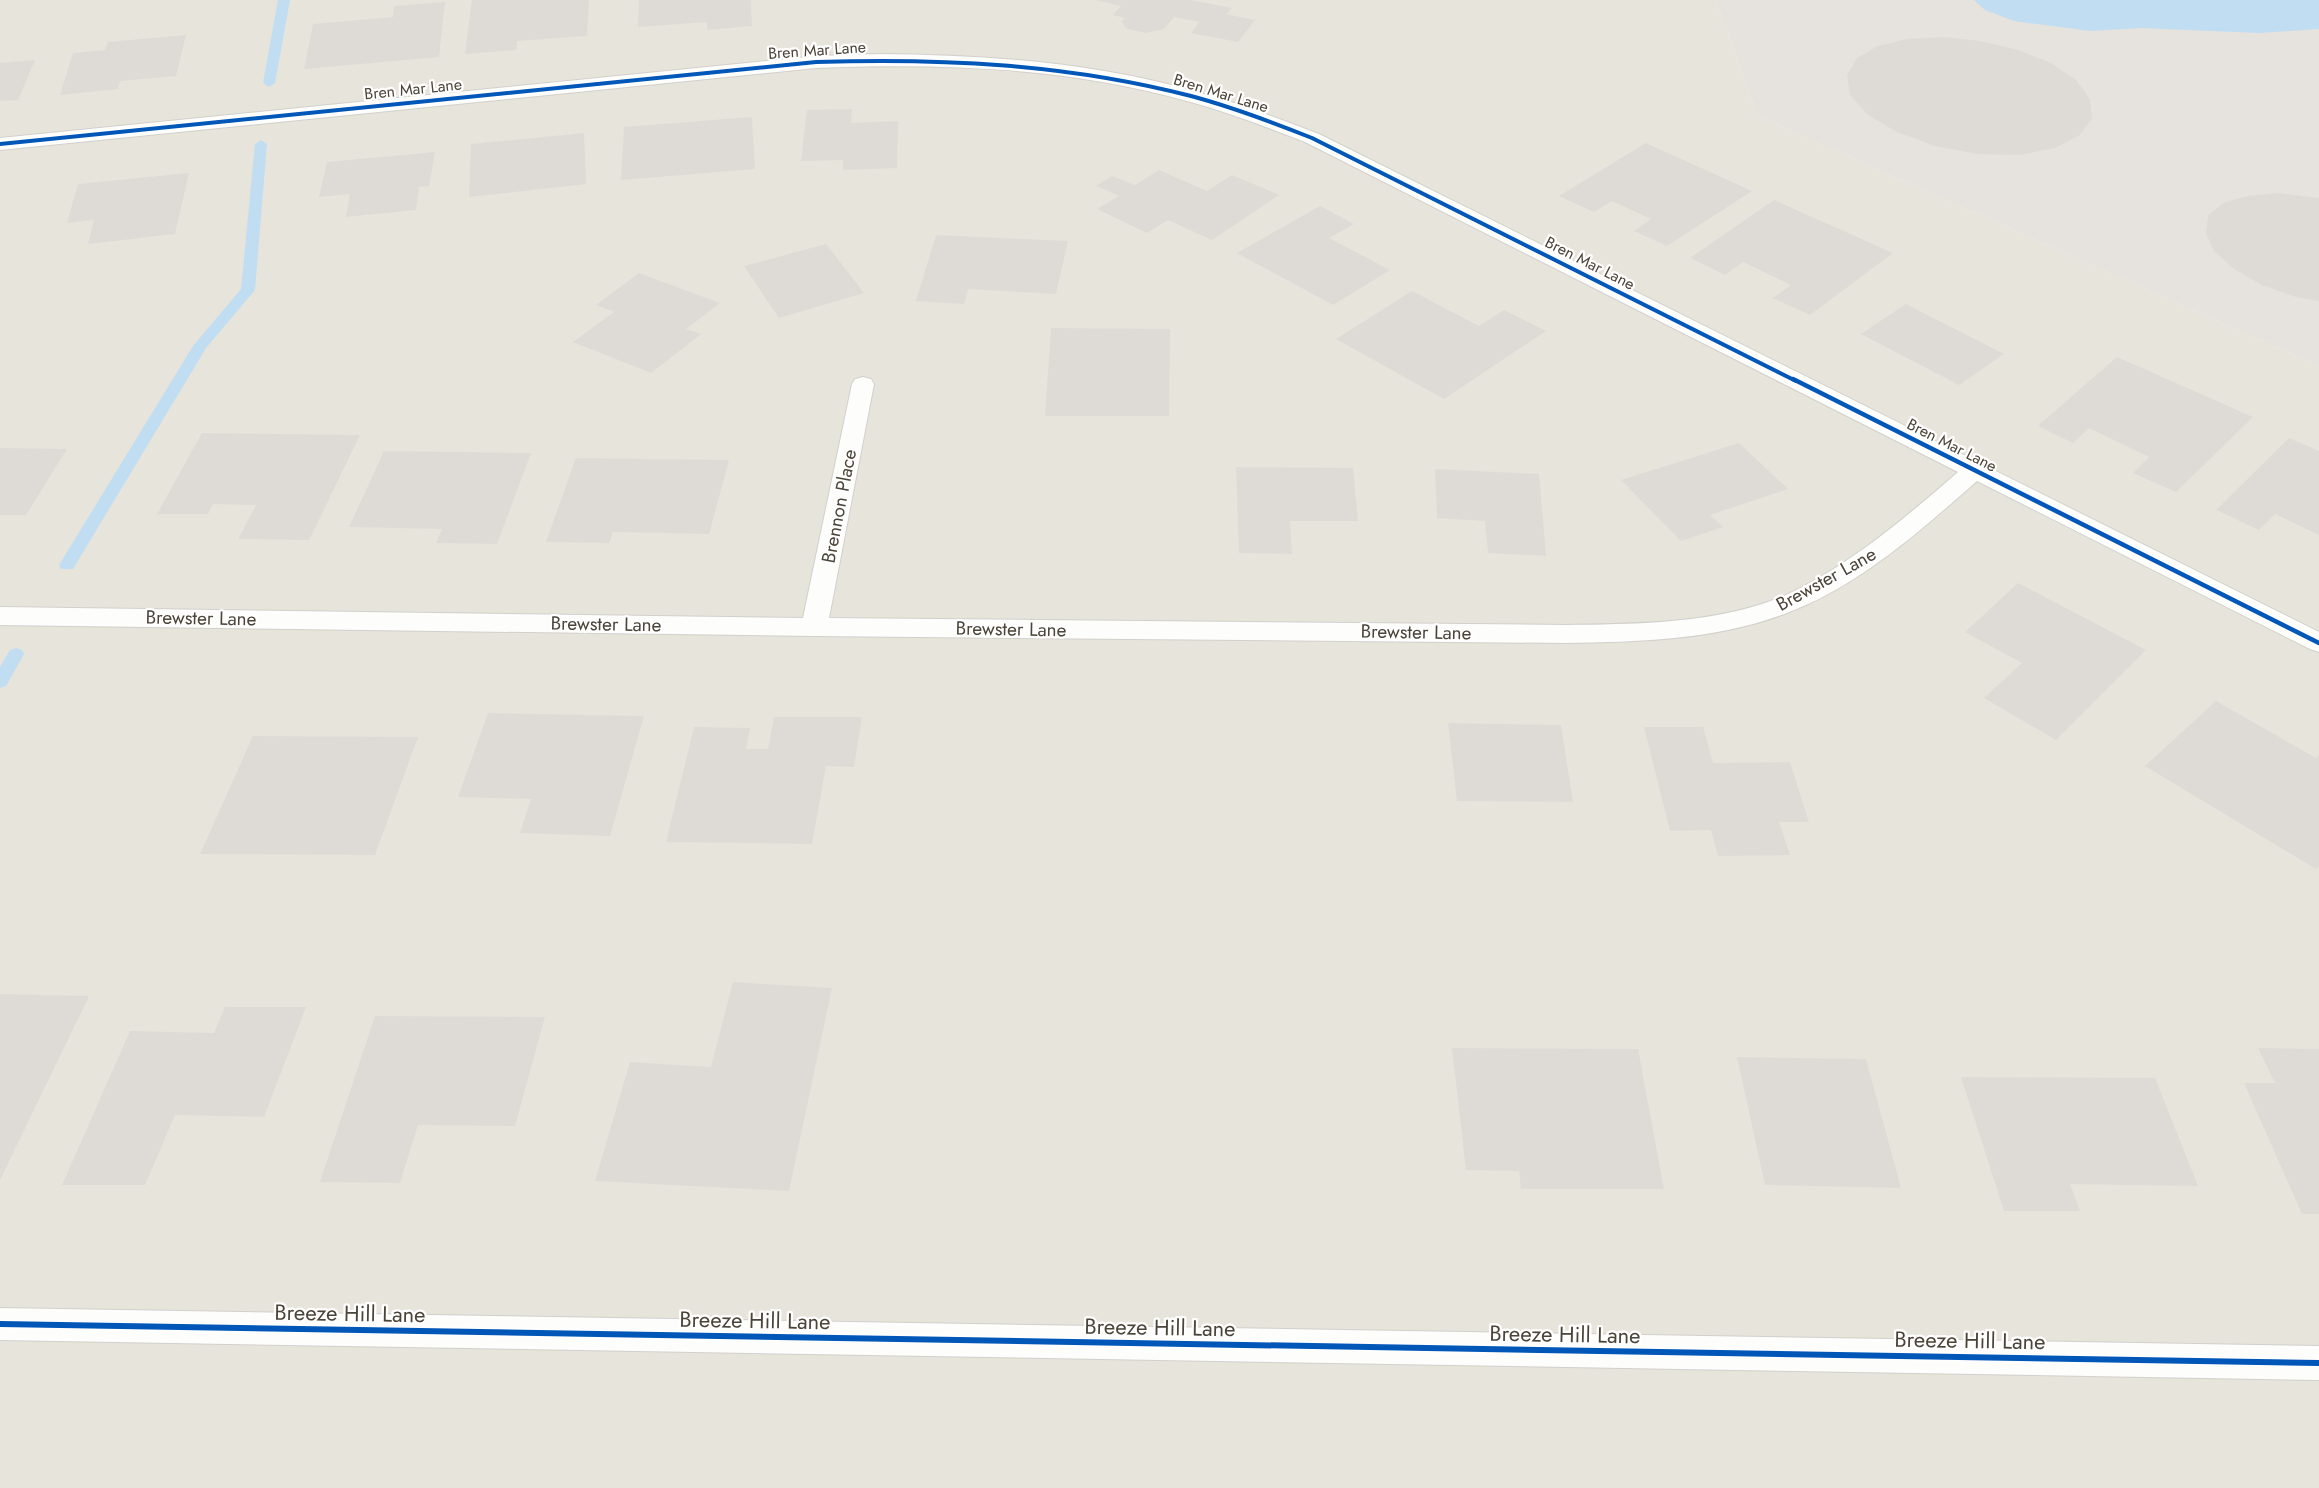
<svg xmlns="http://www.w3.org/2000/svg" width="2319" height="1488" font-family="Jost,sans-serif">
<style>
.residential{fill:#e7e4dc}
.industrial{fill:#e6e2de}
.water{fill:#c0ddf1}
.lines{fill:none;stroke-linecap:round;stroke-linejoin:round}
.stream{fill:#c0ddf1;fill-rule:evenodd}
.building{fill:#dedbd6}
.minor-casing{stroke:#d2d0cb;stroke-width:2}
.minor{fill:#fdfdfc;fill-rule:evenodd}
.cycleway-far2-casing{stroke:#fff;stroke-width:6}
.cycleway-far1-casing{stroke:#fff;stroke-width:8}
.cycleway-casing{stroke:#fff;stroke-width:9}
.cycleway-far2{stroke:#0057b8;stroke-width:4}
.cycleway-far1{stroke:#0057b8;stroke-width:4.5}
.cycleway{stroke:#0057b8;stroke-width:6}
.labels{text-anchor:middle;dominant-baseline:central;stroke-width:4.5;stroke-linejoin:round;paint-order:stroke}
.far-street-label{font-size:16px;fill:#4b4439;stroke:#fff}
.street-label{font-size:19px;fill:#4b4439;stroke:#fff}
.near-street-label{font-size:22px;fill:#4b4439;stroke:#fff}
</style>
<rect width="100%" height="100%" fill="#f4f2ee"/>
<!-- residential -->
<polygon class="residential" points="0,0 1716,0 1758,116 2319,366 2319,1488 0,1488"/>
<!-- industrial -->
<polygon class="industrial" points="1716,0 2319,0 2319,366 1758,116"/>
<!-- water -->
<polygon class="water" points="1974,0 2319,0 2319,29 2258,33 2141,28 2090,31 2014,21 1985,10"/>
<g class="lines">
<!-- stream -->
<g class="stream">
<polygon points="278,0 290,0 275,83 269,87 263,83"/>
<polygon points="261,140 267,144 255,290 206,348 73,569 61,569 59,565 193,346 241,289 255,144"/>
<polygon points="16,648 22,650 24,654 6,686 0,688 0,667 10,650"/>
</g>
</g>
<!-- building -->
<g class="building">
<polygon points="472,0 589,0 587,36 517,41 516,50 465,54"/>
<polygon points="639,0 751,0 752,26 707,30 707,22 638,27"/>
<polygon points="1096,0 1191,0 1232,8 1226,14 1255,20 1238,42 1191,33 1200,22 1174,17 1164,29 1146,33 1127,29 1122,22 1125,18 1113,15 1121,6"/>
<polygon points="445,2 439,57 304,69 313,24 393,17 394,6"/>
<polygon points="186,35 176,76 120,81 118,89 60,95 73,53 105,50 108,42"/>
<polygon points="1943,37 1981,41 2018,50 2051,63 2076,80 2090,99 2092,118 2080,135 2055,148 2020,155 1978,154 1935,146 1897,132 1868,115 1850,95 1847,75 1857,58 1878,46 1907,39"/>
<polygon points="35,60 18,100 0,101 0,63"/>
<polygon points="852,109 851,123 898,121 897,168 843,170 843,160 801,161 807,110"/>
<polygon points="752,117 755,169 621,180 624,127"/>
<polygon points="584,133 586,184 469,197 471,144"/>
<polygon points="1646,143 1752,191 1667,246 1634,231 1651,219 1612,201 1594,212 1559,196"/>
<polygon points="435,152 429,186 419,187 416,210 346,217 350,194 319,197 327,162"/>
<polygon points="1159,170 1207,191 1232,175 1279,195 1212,240 1168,220 1147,233 1097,209 1119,196 1096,186 1112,176 1135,185"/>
<polygon points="189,173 175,234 88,244 94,220 67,223 78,184"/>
<polygon points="2278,193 2319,198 2319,301 2296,297 2262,285 2234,269 2214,251 2206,233 2208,216 2223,203 2247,196"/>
<polygon points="1774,200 1893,253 1810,315 1773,298 1791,285 1743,262 1725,275 1690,258"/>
<polygon points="1320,206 1354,224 1329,238 1390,270 1333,305 1237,253"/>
<polygon points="936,235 1068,241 1056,294 968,289 964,304 916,301"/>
<polygon points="826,244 864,293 779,318 744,266"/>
<polygon points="639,273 720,303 686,329 701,334 651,373 573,342 614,312 596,305"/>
<polygon points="1412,291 1479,326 1504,310 1546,331 1444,399 1336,339"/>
<polygon points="1906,304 2004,354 1959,385 1861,334"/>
<polygon points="1051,328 1170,329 1169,416 1045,416"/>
<polygon points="2117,357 2253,417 2176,492 2133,473 2149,457 2089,428 2073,443 2038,426"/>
<polygon points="202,433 360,435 309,540 238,539 256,505 213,504 208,514 157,514"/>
<polygon points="2289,438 2319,451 2319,535 2275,514 2259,530 2216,510"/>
<polygon points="1739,443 1788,489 1710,515 1723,527 1681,541 1621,480"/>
<polygon points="0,448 67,449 26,515 0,515"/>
<polygon points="384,451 531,453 497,544 436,543 442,529 349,527"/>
<polygon points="576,458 729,460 709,534 613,532 609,543 546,542"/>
<polygon points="1236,467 1353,468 1358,521 1290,521 1292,554 1239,553"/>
<polygon points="1435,469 1539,474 1546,556 1488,553 1485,521 1437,518"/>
<polygon points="2018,583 2146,650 2056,740 1984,698 2022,663 1965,632"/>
<polygon points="2216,701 2316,758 2319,755 2319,866 2316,869 2145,766"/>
<polygon points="488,713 644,716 610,836 520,833 531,799 458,797"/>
<polygon points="774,717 862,717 854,767 826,766 812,844 666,842 694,727 750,728 746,749 768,749"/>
<polygon points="1448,723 1561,725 1573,802 1457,801"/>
<polygon points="1644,727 1703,727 1713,763 1790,762 1809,822 1779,822 1790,855 1718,856 1711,830 1670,831"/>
<polygon points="253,736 418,737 375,855 200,854"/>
<polygon points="733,982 832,988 789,1191 595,1181 630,1062 711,1067"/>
<polygon points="0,994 89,996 0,1180"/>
<polygon points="225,1007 306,1007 264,1117 175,1115 145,1185 62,1185 130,1031 214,1033"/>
<polygon points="375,1016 545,1017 515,1126 418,1125 400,1183 320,1182"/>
<polygon points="1452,1048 1638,1049 1664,1189 1521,1189 1519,1171 1466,1170"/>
<polygon points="2258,1048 2319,1049 2319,1214 2302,1214 2244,1083 2275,1083"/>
<polygon points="1737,1057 1866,1059 1901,1188 1765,1185"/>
<polygon points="1961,1077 2155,1078 2198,1186 2070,1184 2080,1211 2004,1211"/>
</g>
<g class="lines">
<!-- minor casing -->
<g class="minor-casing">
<g id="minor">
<path d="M880 54C987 55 1096 62 1200 93 1241 104 1280 119 1319 134L2319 632V652L2310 649 1977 481C1920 531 1859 586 1787 613 1717 640 1640 642 1566 643L814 636 0 625V607L803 618 852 384 855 379 863 377 871 379 874 384 829 618 1566 625C1632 624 1701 624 1765 603 1833 580 1904 519 1958 472L1305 142C1266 127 1228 112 1187 101 1067 67 940 63 816 68L0 150V138L816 56Z"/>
<polygon points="0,1308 2319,1346 2319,1380 0,1340"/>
</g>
</g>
<!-- minor -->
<use href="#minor" class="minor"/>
<!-- cycleway-far2 casing -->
<g class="cycleway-far2-casing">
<path id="cycleway-far2" d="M0 144 816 62C943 58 1067 64 1191 96 1232 107 1272 122 1312 138L1796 381"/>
</g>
<!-- cycleway-far1 casing -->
<g class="cycleway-far1-casing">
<polyline id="cycleway-far1" points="1793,379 2319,643"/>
</g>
<!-- cycleway casing -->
<g class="cycleway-casing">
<polyline id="cycleway" points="0,1324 2319,1363"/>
</g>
<!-- cycleway-far2 -->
<use href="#cycleway-far2" class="cycleway-far2"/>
<!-- cycleway-far1 -->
<use href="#cycleway-far1" class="cycleway-far1"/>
<!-- cycleway -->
<use href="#cycleway" class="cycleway"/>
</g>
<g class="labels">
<!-- far-street labels -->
<g class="far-street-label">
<text transform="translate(817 50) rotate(-4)">Bren Mar Lane</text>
<text transform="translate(413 89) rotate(-6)">Bren Mar Lane</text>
<text transform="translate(1221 93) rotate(17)">Bren Mar Lane</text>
<text transform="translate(1590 263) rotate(27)">Bren Mar Lane</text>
<text transform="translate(1952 445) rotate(27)">Bren Mar Lane</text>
</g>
<!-- street labels -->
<g class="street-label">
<text transform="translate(839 506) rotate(-79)">Brennon Place</text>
<text transform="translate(1826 579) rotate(-29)">Brewster Lane</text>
<text transform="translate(201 618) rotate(1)">Brewster Lane</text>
<text transform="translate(606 624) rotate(1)">Brewster Lane</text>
<text transform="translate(1011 629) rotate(1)">Brewster Lane</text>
<text transform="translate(1416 632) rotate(1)">Brewster Lane</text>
</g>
<!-- near-street labels -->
<g class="near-street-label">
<text transform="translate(350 1313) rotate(1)">Breeze Hill Lane</text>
<text transform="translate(755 1320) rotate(1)">Breeze Hill Lane</text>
<text transform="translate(1160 1327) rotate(1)">Breeze Hill Lane</text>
<text transform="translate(1565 1334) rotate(1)">Breeze Hill Lane</text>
<text transform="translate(1970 1340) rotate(1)">Breeze Hill Lane</text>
</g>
</g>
</svg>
